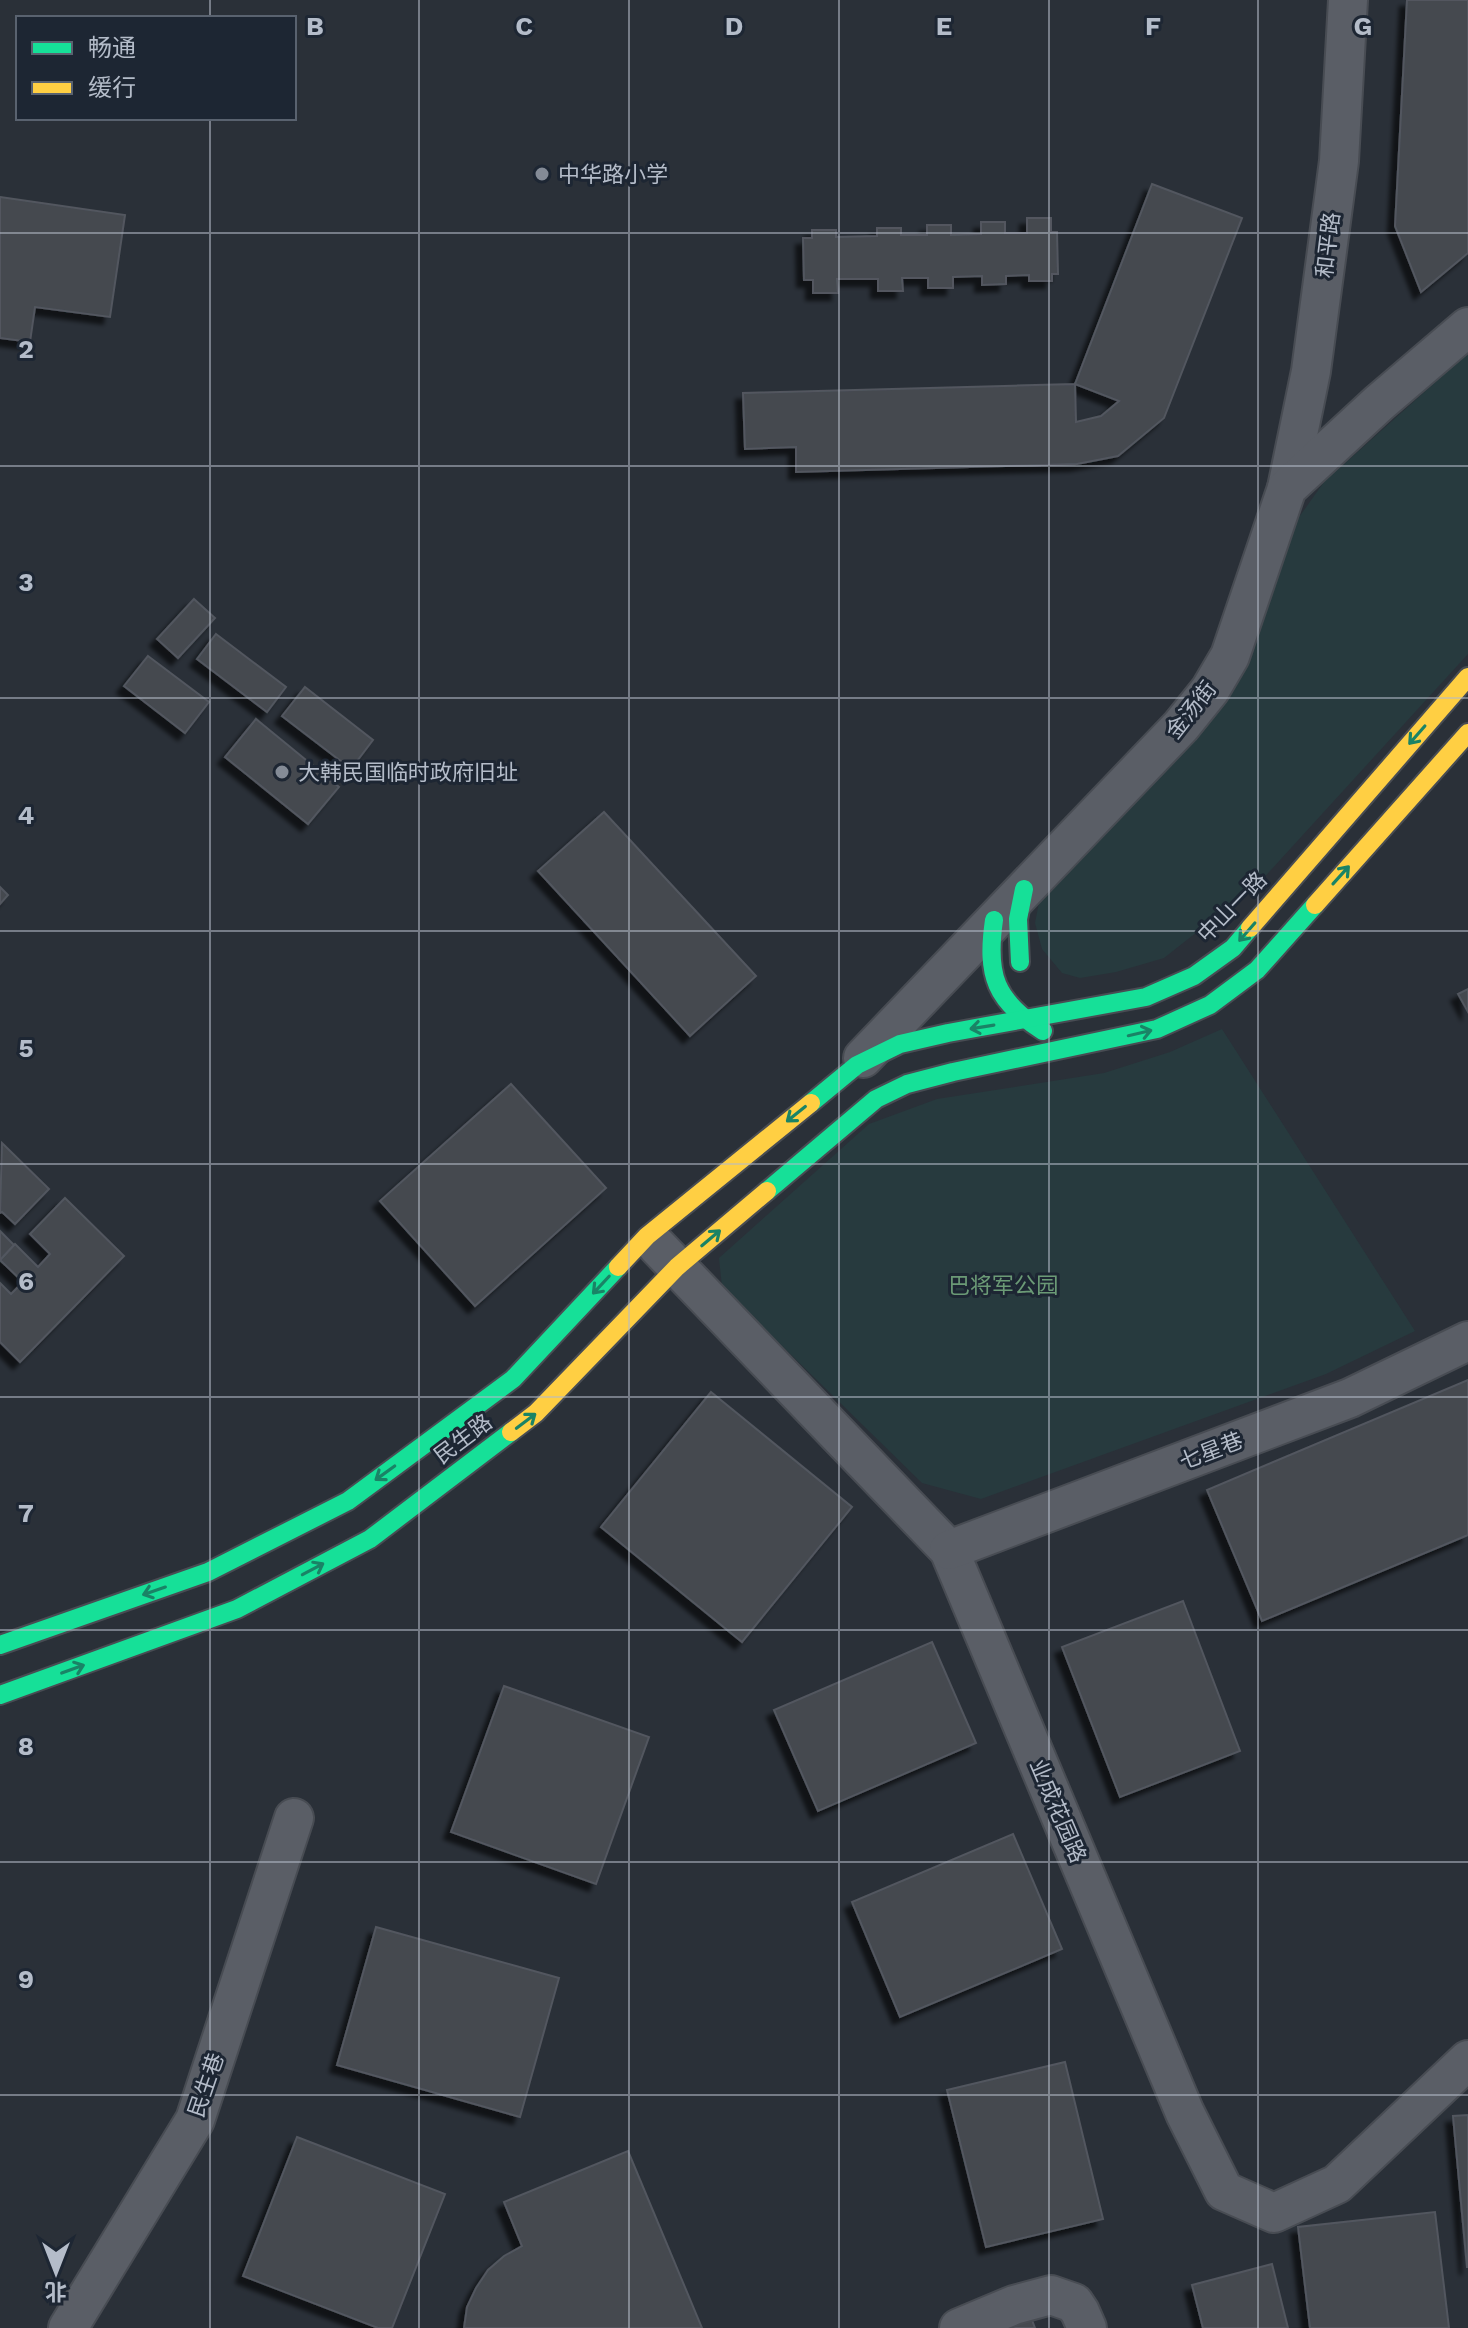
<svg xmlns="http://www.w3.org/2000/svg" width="1468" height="2328" font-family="'Work Sans','Noto Sans SC',sans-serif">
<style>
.green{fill:#273a3e}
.building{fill:#444950;stroke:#52575f;stroke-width:2;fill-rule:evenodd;filter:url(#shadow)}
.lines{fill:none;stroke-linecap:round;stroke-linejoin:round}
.street-casing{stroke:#484c53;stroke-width:42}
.fast-casing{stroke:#484c53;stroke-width:22}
.slow-casing{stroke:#484c53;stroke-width:22}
.street{stroke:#5a5e66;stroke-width:38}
.fast{stroke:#16e098;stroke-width:18}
.slow{stroke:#ffcf43;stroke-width:18}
.oneway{stroke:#1a8366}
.grid{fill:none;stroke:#b4bcc9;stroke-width:2;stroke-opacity:0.55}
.poi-dot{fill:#848b96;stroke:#1d2633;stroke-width:3}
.labels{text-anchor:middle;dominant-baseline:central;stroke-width:6;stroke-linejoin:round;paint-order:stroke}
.poi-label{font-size:22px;fill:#b4bcc9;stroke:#1d2633;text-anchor:start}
.street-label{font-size:22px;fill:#b4bcc9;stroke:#1d2633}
.park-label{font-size:22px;fill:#6b9a76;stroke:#1d2633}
.grid-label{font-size:26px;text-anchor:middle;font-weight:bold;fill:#b4bcc9;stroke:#1d2633;stroke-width:6;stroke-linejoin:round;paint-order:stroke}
</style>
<defs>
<filter id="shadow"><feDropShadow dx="-7" dy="7" stdDeviation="2" flood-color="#0009"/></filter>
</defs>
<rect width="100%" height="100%" fill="#2a3038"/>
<!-- green -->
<g class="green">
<polygon points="1468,353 1468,654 1259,883 1164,958 1116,972 1080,978 1062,973 1042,949 1035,923 1040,897 1191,739 1292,527 1324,482"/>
<polygon points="1222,1029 1415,1331 1326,1374 981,1499 922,1483 722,1287 719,1258 869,1124 937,1099 1104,1073 1170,1052"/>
</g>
<!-- building -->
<g class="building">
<polygon points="1407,0 1468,0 1468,253 1421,292 1395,226"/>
<path d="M1152 184 1242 218 1164 418 1118 456 1077 464 796 472V447L745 449 743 393 1075 384ZM1075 384 1119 401 1101 416 1076 422Z"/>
<polygon points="0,197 125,215 110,317 35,307 30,342 0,338"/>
<polygon points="1027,218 1051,218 1051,232 1057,232 1058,274 1052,274 1052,281 1029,281 1029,275 1006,276 1006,284 982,285 982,276 953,277 953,288 928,288 928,278 902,278 903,291 878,291 878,279 837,279 838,293 813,293 813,280 804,280 803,238 812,238 812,230 836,230 836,237 877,236 877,228 901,228 901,235 927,235 927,225 951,225 951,235 981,234 981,222 1005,222 1005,233 1027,233"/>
<polygon points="194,599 215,618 178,658 157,639"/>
<polygon points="216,634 286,687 267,712 197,659"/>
<polygon points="148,656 209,702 185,733 124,686"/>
<polygon points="305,687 373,740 351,769 282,716"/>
<polygon points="256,719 339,787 308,824 225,757"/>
<polygon points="604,812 756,976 690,1036 538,871"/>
<polygon points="0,887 8,895 0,904"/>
<polygon points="1468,989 1468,1012 1458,994"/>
<polygon points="511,1084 606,1188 475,1306 380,1201"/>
<polygon points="2,1143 49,1189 15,1224 2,1212 0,1213"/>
<polygon points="65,1198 124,1256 20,1362 0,1342 0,1283 11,1294 23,1282 0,1260 15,1244 38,1267 50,1254 30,1234"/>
<polygon points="0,1231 14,1245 0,1260"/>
<polygon points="1468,1380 1468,1535 1262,1621 1207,1490"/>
<polygon points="711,1392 852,1507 742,1642 601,1527"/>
<polygon points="1183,1601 1240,1751 1120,1797 1062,1647"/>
<polygon points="932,1642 976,1743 818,1811 774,1710"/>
<polygon points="504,1686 649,1737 596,1884 451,1832"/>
<polygon points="1013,1834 1062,1949 900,2017 852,1902"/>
<polygon points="376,1927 559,1978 520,2117 337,2065"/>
<polygon points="1065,2062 1103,2219 986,2247 947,2090"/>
<polygon points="1468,2115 1468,2267 1467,2267 1453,2116"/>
<polygon points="297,2137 445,2194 392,2328 378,2328 243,2276"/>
<polygon points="628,2151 702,2328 464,2328 467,2307 476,2288 488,2270 504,2256 522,2246 504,2202"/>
<polygon points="1435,2212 1449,2328 1310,2328 1298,2227"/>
<polygon points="1272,2264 1288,2328 1203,2328 1192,2285"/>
<polygon points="1030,2315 1035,2328 998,2328"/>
</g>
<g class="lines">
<!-- street casing -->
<g class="street-casing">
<g id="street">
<polyline points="1287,488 1311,371 1339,161 1348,0"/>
<polyline points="863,1058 1181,726 1210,690 1230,656 1287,488 1379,403 1468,327"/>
<polyline points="657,1246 949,1550 1185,2113 1224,2191 1274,2213 1337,2184 1468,2060"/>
<polyline points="949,1550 1350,1398 1468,1341"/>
<polyline points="68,2328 195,2120 294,1818"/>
<polyline points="959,2328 1014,2305 1051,2295 1074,2303 1080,2312 1087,2328"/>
</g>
</g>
<!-- fast casing -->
<g class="fast-casing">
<g id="fast">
<path d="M994 920C986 975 995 1001 1043 1031"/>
<polyline points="1020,962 1018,919 1024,889"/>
<polyline points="811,1103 857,1065 900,1044 948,1033 1146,997 1194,976 1233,948 1250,928"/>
<polyline points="767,1191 876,1099 907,1084 953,1072 1157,1029 1210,1005 1257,970 1315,905"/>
<polyline points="0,1645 208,1572 348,1501 513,1379 618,1267"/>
<polyline points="0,1695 237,1609 370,1539 511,1432"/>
</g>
</g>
<!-- slow casing -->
<g class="slow-casing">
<g id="slow">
<polyline points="1315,905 1468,733"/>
<polyline points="1250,928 1468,677"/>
<polyline points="618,1267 647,1236 811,1103"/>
<polyline points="511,1432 536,1413 677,1267 767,1191"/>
</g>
</g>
<!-- street -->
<use href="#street" class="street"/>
<!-- fast -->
<use href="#fast" class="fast"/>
<!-- slow -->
<use href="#slow" class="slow"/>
</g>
<!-- one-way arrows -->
<defs><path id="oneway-shaft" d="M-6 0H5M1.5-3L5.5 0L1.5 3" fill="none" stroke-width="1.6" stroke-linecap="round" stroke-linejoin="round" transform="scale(2)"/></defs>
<g class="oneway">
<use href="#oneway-shaft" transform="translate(1417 735) rotate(131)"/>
<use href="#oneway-shaft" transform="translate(1341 875) rotate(-48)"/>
<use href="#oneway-shaft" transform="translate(1247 932) rotate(131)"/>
<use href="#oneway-shaft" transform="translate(982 1027) rotate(171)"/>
<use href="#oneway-shaft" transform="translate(1140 1033) rotate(-13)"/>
<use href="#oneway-shaft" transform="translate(796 1114) rotate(141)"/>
<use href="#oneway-shaft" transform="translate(711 1238) rotate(-40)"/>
<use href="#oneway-shaft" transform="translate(601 1285) rotate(133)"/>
<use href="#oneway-shaft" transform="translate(526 1421) rotate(-37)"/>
<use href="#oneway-shaft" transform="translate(385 1473) rotate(144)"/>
<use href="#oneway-shaft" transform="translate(313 1569) rotate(-28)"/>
<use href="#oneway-shaft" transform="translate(154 1591) rotate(161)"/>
<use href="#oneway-shaft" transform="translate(73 1669) rotate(-20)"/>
</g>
<!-- grid -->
<path class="grid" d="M210 0V18M419 0V2328M629 0V2328M839 0V2328M1049 0V2328M1258 0V2328M210 118V2328M0 233H1468M0 466H1468M0 698H1468M0 931H1468M0 1164H1468M0 1397H1468M0 1630H1468M0 1862H1468M0 2095H1468"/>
<!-- markers -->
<g class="poi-dot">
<circle cx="542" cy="174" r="8"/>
<circle cx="282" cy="772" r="8"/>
</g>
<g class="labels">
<!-- poi labels -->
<g class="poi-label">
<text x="558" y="174">中华路小学</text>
<text x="298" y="772">大韩民国临时政府旧址</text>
</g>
<!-- street labels -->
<g class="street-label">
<text transform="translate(1328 245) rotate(-83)">和平路</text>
<text transform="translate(1191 710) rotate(-52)">金汤街</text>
<text transform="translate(1232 907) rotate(-46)">中山一路</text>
<text transform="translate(463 1439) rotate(-37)">民生路</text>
<text transform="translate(1211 1451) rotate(-21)">七星巷</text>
<text transform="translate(1058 1811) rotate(67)">业成花园路</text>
<text transform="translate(206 2085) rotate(-71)">民生巷</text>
</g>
<!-- park labels -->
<g class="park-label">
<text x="1003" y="1285">巴将军公园</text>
</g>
</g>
<g class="grid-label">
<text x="315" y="35">B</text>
<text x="524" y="35">C</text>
<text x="734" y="35">D</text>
<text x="944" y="35">E</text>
<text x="1153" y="35">F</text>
<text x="1363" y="35">G</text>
<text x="26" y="358">2</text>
<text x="26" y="591">3</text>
<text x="26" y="824">4</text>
<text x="26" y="1057">5</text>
<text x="26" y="1290">6</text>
<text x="26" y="1522">7</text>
<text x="26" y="1755">8</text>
<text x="26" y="1988">9</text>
</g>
<!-- legend -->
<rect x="16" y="16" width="280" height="104" fill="#1d2633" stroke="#59626f" stroke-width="2"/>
<rect x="32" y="42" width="40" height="12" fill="#16e098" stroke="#59626f" stroke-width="2"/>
<text x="88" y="56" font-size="24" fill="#b4bcc9">畅通</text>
<rect x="32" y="82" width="40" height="12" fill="#ffcf43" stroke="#59626f" stroke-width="2"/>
<text x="88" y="96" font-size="24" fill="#b4bcc9">缓行</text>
<!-- north arrow -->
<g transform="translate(56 2272) rotate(180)" stroke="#1d2633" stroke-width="6" paint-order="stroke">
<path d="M0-6L14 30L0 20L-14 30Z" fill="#b4bcc9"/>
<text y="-12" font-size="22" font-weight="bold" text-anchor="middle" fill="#b4bcc9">北</text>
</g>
</svg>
